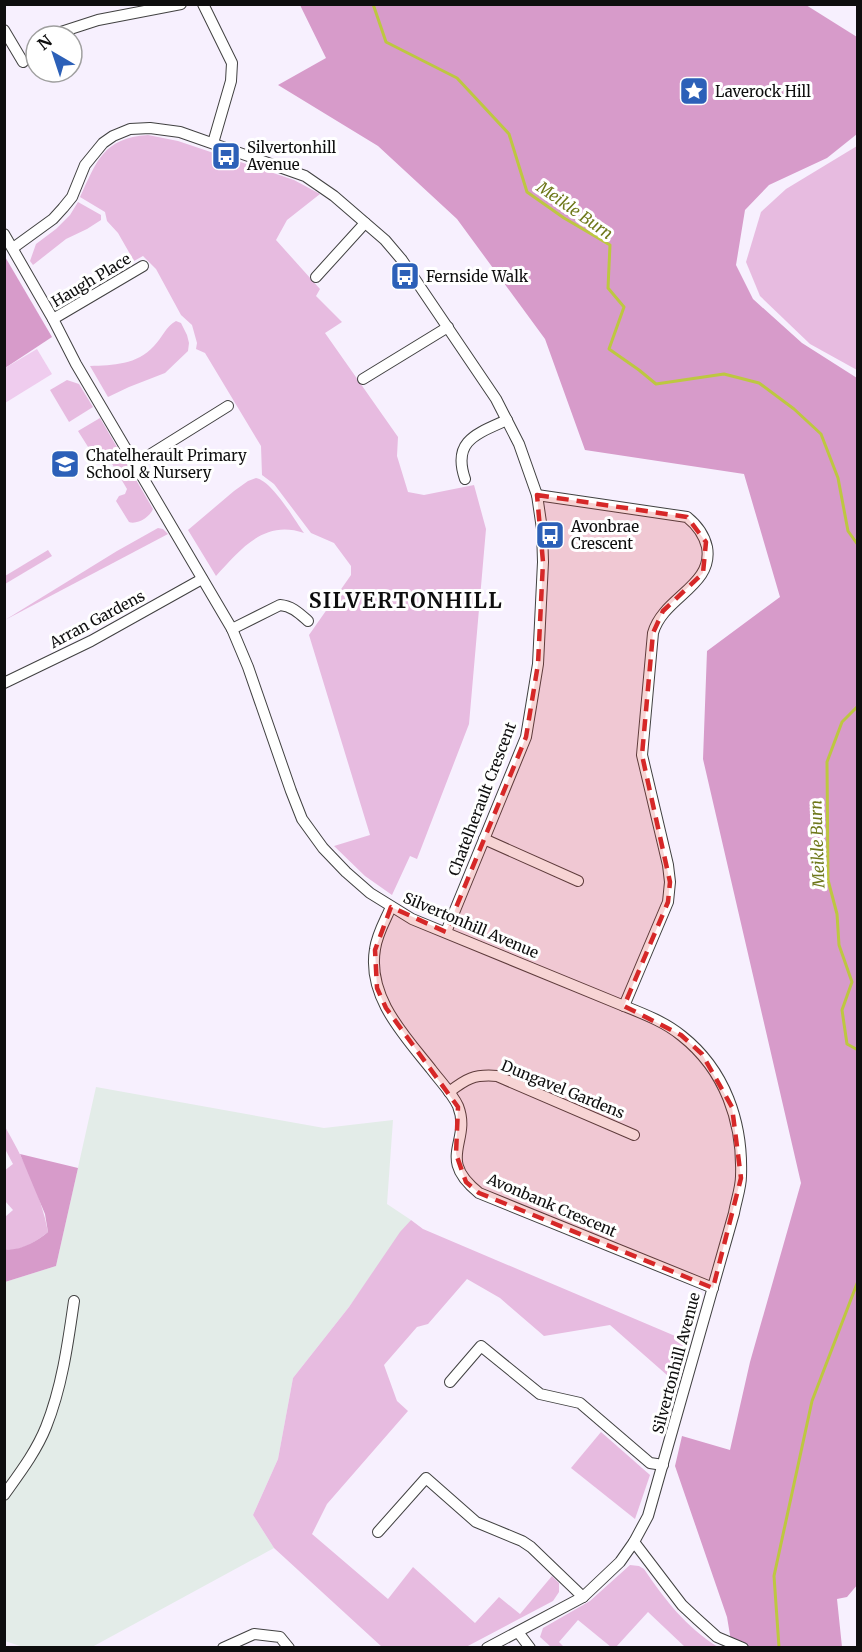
<svg xmlns="http://www.w3.org/2000/svg" width="862" height="1652" font-family="Merriweather,serif">
<style>
.industrial{fill:#e3ece8}
.green{fill:#e7bbe0}
.forest{fill:#d79bca}
.pitch{fill:#efccee}
.lines{fill:none;stroke-linecap:round;stroke-linejoin:round}
.stream{stroke:#bdc741;stroke-width:3}
.minor-casing{stroke:#414141;stroke-width:12}
.minor{stroke:#fff;stroke-width:10}
.marked{fill:#d62828;fill-opacity:0.2;stroke:#d62828;stroke-width:4.5;stroke-dasharray:12 8;stroke-linejoin:round}
.labels{text-anchor:middle;dominant-baseline:central;stroke-width:6;stroke-linejoin:round;paint-order:stroke}
.poi-label{font-size:15px;fill:#0e0e0e;stroke:#fff;text-anchor:start}
.street-label{font-size:15px;fill:#0e0e0e;stroke:#fff}
.water-label{font-size:16px;font-style:italic;fill:#6e781a;stroke:#fff}
.district-label{font-size:21px;font-weight:bold;letter-spacing:1.5px;fill:#0e0e0e;stroke:#fff}
</style>
<rect width="100%" height="100%" fill="#f7f0fe"/>
<!-- industrial -->
<polygon class="industrial" points="96,1087 324,1128 393,1120 387,1204 411,1220 349,1307 293,1378 278,1459 253,1515 274,1548 92,1647 23,1647 5,1641 5,1282 56,1266"/>
<!-- green -->
<g class="green">
<path d="M148 135 178 141 294 180 320 194 287 220 276 240 320 289 316 296 342 322 325 333 398 437 397 456 408 492 424 495 474 485 486 529 469 724 417 859 410 856 392 895 365 876 334 846 370 835 309 635 351 575V566L334 543 311 533 274 484 262 475 261 446 205 353 196 349 197 343 192 325 181 315 156 269 143 256 134 261 118 233 107 221 105 212 80 197C97 161 103 138 148 135Z"/>
<polygon points="857,146 857,370 810,344 760,296 746,262 761,212 786,189"/>
<polygon points="78,202 101,215 101,220 87,229 66,239 33,265 30,261 36,244 56,229 70,215"/>
<path d="M176 321 181 323 187 335 189 343 188 351 165 373 129 387 108 397 90 366C113 365 137 365 154 346 162 338 166 326 176 321Z"/>
<polygon points="67,380 79,384 93,407 69,422 50,390"/>
<path d="M100 418 153 509C150 517 137 525 129 522L116 501 119 496 125 494 127 489 105 452 90 450 78 431Z"/>
<path d="M256 478C272 481 294 519 304 533 264 519 240 550 216 576L188 530 234 491 248 481Z"/>
<polygon points="158,528 163,529 168,534 5,620 117,551"/>
<polygon points="48,550 52,556 5,584 5,576"/>
<path d="M4 1125C23 1158 41 1194 48 1232 37 1241 19 1253 5 1249V1217L13 1210 5 1201 4 1171 13 1164 5 1149Z"/>
<polygon points="411,1220 423,1229 687,1341 676,1383 610,1325 544,1336 500,1298 467,1279 428,1324 417,1327 384,1365 397,1401 408,1411 327,1504 312,1534 388,1599 413,1567 475,1623 499,1597 520,1614 552,1576 559,1583 559,1592 553,1601 466,1647 382,1647 274,1548 253,1515 278,1459 293,1378 349,1307 400,1232"/>
<polygon points="601,1432 650,1475 635,1519 571,1468"/>
<path d="M630 1565 639 1566 644 1569C665 1600 686 1627 718 1647H685L648 1612 616 1647H611L578 1620 559 1642 564 1647H551L540 1637 543 1628 590 1601Z"/>
</g>
<!-- forest -->
<g class="forest">
<polygon points="300,5 806,5 857,37 857,134 827,158 769,185 745,210 736,265 753,299 802,343 857,378 858,1584 847,1597 837,1599 842,1647 732,1647 727,1617 675,1466 682,1436 730,1450 750,1362 801,1183 703,759 707,651 780,597 744,474 585,450 545,339 457,219 378,146 278,85 326,58"/>
<polygon points="4,255 52,337 5,368 4,368"/>
<path d="M20 1154 78 1168 56 1266 5 1282V1249C18 1252 38 1241 48 1232L45 1214Z"/>
</g>
<!-- pitch -->
<polygon class="pitch" points="37,349 52,374 5,403 5,368"/>
<g class="lines">
<!-- stream -->
<g class="stream">
<polyline points="373,4 386,42 457,78 509,134 527,192 564,218 610,245 608,288 624,307 609,349 639,370 656,384 724,374 759,383 794,409 821,434 838,478 848,531 858,545"/>
<polyline points="858,706 842,722 827,762 828,880 837,914 839,945 852,982 842,1010 847,1044 858,1050"/>
<polyline points="779,1647 774,1576 812,1401 858,1281"/>
</g>
<!-- minor casing -->
<g class="minor-casing">
<g id="minor">
<polyline points="203,4 232,63 231,81 213,143"/>
<polyline points="4,30 23,62"/>
<polyline points="61,32 98,20 181,4"/>
<path d="M4 234 53 319 76 364 232 629 248 667 291 791 302 819 323 848 346 872 370 893 412 919 624 1006C644 1014 665 1022 682 1036 725 1070 743 1122 741 1176 741 1188 736 1201 734 1213L648 1516 634 1542 620 1562 583 1597 487 1648"/>
<polyline points="13,248 53,219 63,208 72,197 85,165 103,143 113,136 130,129 150,128 180,132 305,176 334,196 385,240 402,260 496,399 519,444 537,495 542,529 543,562 538,664 526,737 446,932"/>
<polyline points="316,277 365,223"/>
<polyline points="53,319 143,266"/>
<polyline points="363,379 448,327"/>
<polyline points="135,464 228,406"/>
<path d="M465 479C452 441 476 434 507 420"/>
<path d="M537 495 687 517C697 525 704 534 707 547 714 586 663 597 653 633L642 755 668 865 670 882 668 902 624 1006"/>
<path d="M232 629 280 605C292 606 299 613 308 621"/>
<polyline points="4,683 91,641 202,579"/>
<polyline points="484,839 578,881"/>
<path d="M391 907C385 921 377 934 375 949 367 997 404 1035 431 1069 440 1081 452 1093 458 1106 472 1142 435 1158 479 1193L713 1288"/>
<path d="M449 1092C466 1079 474 1074 497 1076L634 1135"/>
<polyline points="450,1382 481,1346 540,1394 580,1403 650,1463 663,1465"/>
<path d="M4 1495C19 1474 36 1452 46 1427 62 1387 68 1343 74 1301"/>
<polyline points="378,1532 426,1478 476,1522 522,1541 531,1547 583,1597"/>
<polyline points="634,1542 682,1605 697,1619 717,1637 743,1648"/>
<polyline points="518,1632 530,1648"/>
<polyline points="223,1648 254,1634 280,1637 289,1648"/>
</g>
</g>
<!-- minor -->
<use href="#minor" class="minor"/>
</g>
<!-- marked area -->
<path class="marked" d="M537 495 687 517 706 542 703 573 663 611 653 633 642 755 670 882 668 902 624 1006 681 1035 702 1054 732 1107 741 1178 713 1288 479 1193 466 1182 456 1154 458 1107 386 1008 377 988 375 950 391 907 446 932 526 737 538 664 543 562Z"/>
<!-- icons -->
<defs>
<g id="sight-square" transform="scale(1.5)"><rect x="-9" y="-9" width="18" height="18" rx="4" fill="#2c60b8" stroke="#fff"/><path d="M0-6L1.8-2.2L6-1.7L2.9 1.2L3.7 5.4L0 3.3L-3.7 5.4L-2.9 1.2L-6-1.7L-1.8-2.2Z" fill="#fff"/></g>
<g id="bus-square" transform="scale(1.5)"><rect x="-9" y="-9" width="18" height="18" rx="4" fill="#2c60b8" stroke="#fff"/><path d="M-5-6H5V4H4V6H2V4H-2V6H-4V4H-5ZM-3.5-4V0h7V-4ZM-3.5 1.2v1.5H-2V1.2ZM2 1.2v1.5H3.5V1.2Z" fill="#fff"/></g>
<g id="school-square" transform="scale(1.5)"><rect x="-9" y="-9" width="18" height="18" rx="4" fill="#2c60b8" stroke="#fff"/><path d="M0-5L7-2L0 1L-7-2ZM-4 1L0 2.5L4 1V4Q0 6-4 4Z" fill="#fff"/></g>
</defs>
<g fill-rule="evenodd">
<use href="#sight-square" x="694" y="91"/>
<use href="#bus-square" x="226" y="156"/>
<use href="#bus-square" x="405" y="276"/>
<use href="#school-square" x="65" y="464"/>
<use href="#bus-square" x="550" y="535"/>
</g>
<g class="labels">
<!-- poi labels -->
<g class="poi-label">
<text x="715" y="91">Laverock Hill</text>
<text x="247" y="147">Silvertonhill<tspan x="247" dy="17">Avenue</tspan></text>
<text x="426" y="276">Fernside Walk</text>
<text x="86" y="455">Chatelherault Primary<tspan x="86" dy="17">School &amp; Nursery</tspan></text>
<text x="571" y="526">Avonbrae<tspan x="571" dy="17">Crescent</tspan></text>
</g>
<!-- street labels -->
<g class="street-label">
<text transform="translate(91 280) rotate(-31)">Haugh Place</text>
<text transform="translate(97 619) rotate(-28)">Arran Gardens</text>
<text transform="translate(482 799) rotate(-69)">Chatelherault Crescent</text>
<text transform="translate(471 925) rotate(23)">Silvertonhill Avenue</text>
<text transform="translate(563 1089) rotate(22)">Dungavel Gardens</text>
<text transform="translate(552 1205) rotate(23)">Avonbank Crescent</text>
<text transform="translate(676 1363) rotate(-75)">Silvertonhill Avenue</text>
</g>
<!-- water labels -->
<g class="water-label">
<text transform="translate(575 210) rotate(35)">Meikle Burn</text>
<text transform="translate(817 844) rotate(-92)">Meikle Burn</text>
</g>
<!-- district labels -->
<g class="district-label">
<text x="406" y="600">SILVERTONHILL</text>
</g>
</g>
<!-- border -->
<rect width="862" height="1652" fill="none" stroke="#0e0e0e" stroke-width="12"/>
<!-- north arrow -->
<g transform="translate(54 54) rotate(321)"><circle r="28" fill="#ffffff" stroke="#9f9f9f" stroke-width="1.5"/>
<path d="M0-4.5L10 22L0 15L-10 22Z" fill="#2c60b8"/>
<text y="-9" font-size="16" font-weight="bold" text-anchor="middle" fill="#0e0e0e">N</text>
</g>
</svg>
